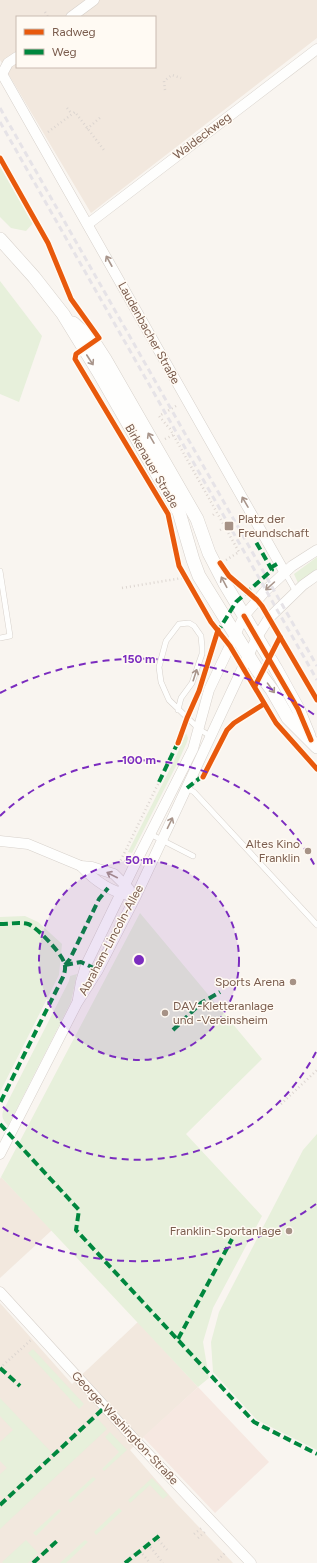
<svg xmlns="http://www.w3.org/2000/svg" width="317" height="1563" font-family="Figtree,sans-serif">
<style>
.residential{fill:#f2e8de;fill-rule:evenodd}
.commercial{fill:#f6e8e1}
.green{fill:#e7f0db}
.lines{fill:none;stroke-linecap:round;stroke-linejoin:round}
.service-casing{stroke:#d7d1cb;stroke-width:6}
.minor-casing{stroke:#d7d1cb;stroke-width:11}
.tertiary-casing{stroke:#d7d1cb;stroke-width:14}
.path{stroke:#dcd5d0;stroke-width:2.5;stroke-dasharray:1 3;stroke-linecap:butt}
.service{stroke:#fefefd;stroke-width:5}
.minor{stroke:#fefefd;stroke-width:10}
.tertiary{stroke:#fefefd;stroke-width:13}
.rail{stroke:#e6e3e7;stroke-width:3;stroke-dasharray:6 4;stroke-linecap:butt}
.quiet{stroke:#00873e;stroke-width:4;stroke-dasharray:8 4;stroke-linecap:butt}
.cycleway-casing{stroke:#fffaf3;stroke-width:8}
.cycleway{stroke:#e8590c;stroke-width:5}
.oneway{stroke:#a8958b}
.ring{fill:none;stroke:#7b2cbf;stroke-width:2;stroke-dasharray:7 5}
.poi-dot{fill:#a69286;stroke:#fffaf3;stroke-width:1.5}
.labels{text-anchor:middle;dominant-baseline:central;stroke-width:3;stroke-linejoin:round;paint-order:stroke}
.street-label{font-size:12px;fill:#7a5c4d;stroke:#fffaf3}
.poi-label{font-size:12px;fill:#7a5c4d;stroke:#fffaf3;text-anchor:end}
.centre{fill:#7b2cbf;stroke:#fffaf3;stroke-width:2}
.ring-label{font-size:12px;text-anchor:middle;font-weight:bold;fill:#7b2cbf;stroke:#fffaf3;stroke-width:3;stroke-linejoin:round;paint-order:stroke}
</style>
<rect width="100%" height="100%" fill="#f9f5f0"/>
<!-- residential -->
<g class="residential">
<path d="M0 0H317V38L91 213 0 60ZM17 17H155V67H17Z"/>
<polygon points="1,1177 52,1230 0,1278 0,1179"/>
<polygon points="0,1303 72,1384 138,1322 198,1387 130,1450 176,1503 233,1563 0,1563"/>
</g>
<!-- commercial -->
<polygon class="commercial" points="198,1387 269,1462 215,1513 143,1437"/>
<!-- green -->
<g class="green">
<polygon points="0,166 33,223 26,231 11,228 0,217"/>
<polygon points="0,281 42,336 19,402 0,394"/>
<polygon points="317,557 317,569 298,583 294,574"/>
<polygon points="186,733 188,738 187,742 178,762 132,853 128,852 174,761"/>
<polygon points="140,913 262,1059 186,1134 262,1216 213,1308 203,1342 209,1378 198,1387 1,1177"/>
<polygon points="25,916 38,922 62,944 59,975 0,1092 0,917"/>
<path d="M77 974 71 1002 8 1126C4 1121 1 1118 3 1111L69 981 70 976Z"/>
<polygon points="317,1134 317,1450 257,1420 213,1372 211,1342 219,1312 303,1150"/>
<polygon points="33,1349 84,1404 79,1409 28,1353"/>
<polygon points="0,1398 52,1453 4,1499 0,1495 0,1474 7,1468 0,1461 0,1442 13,1430 0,1416"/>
<polygon points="97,1418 107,1429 0,1529 0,1508"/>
<polygon points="110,1432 127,1450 104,1471 102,1469 119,1452 105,1437"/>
<polygon points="93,1477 96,1479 70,1503 68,1500"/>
<polygon points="152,1478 168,1495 163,1499 150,1485 130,1503 128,1500"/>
<polygon points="119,1508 122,1511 96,1535 94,1532"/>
<polygon points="59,1509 61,1511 36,1536 33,1533"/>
<polygon points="26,1540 38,1553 28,1563 3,1563 2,1562"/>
<polygon points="85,1540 88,1542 66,1563 60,1563"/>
</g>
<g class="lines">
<!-- service casing -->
<g class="service-casing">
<g id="service">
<polyline points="0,571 10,636 0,638"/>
<polyline points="285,573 296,592"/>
<polyline points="178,710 181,698 192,683 202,654 202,647 201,636 194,626 189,623 179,624 166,641 159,667 161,682 169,700 199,729 210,736"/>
<polyline points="187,788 194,792 317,925"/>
<polyline points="150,834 193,856"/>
</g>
</g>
<!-- minor casing -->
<g class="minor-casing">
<g id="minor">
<polyline points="71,17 94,0"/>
<polyline points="17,57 8,63 2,74 285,573"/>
<polyline points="88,224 317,49"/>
<polyline points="0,841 28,844 81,866 92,867 114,874 129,889"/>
<path d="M81 866C93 879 109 891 128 895"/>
<polyline points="78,999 81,982 86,965 136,862 193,749 209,690 244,616 266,590 292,566 317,550"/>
<polyline points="0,1154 77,1003 98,970 136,896 257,637 269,618 303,585 317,575"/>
<polyline points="0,1292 136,1441 251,1563"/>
</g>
</g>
<!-- tertiary casing -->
<g class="tertiary-casing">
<g id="tertiary">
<polyline points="0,239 34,277 63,314 98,371 179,512 193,560 199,576 258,671 272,690 288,718 317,747"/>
<polyline points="73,323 94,342 105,359 197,519 209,553 225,584 276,669 298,709 309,736"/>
</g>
</g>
<!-- path -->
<g class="path">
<polyline points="45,12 48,17"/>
<polyline points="165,90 164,81 172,75 181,78"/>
<polyline points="67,108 72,114"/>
<polyline points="87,129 102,116"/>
<polyline points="48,132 75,112 104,150"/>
<polyline points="176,406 159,416 170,429 239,552 226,560"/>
<polyline points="165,439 173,435"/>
<polyline points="213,515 214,514"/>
<polyline points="220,530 222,529"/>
<polyline points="122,588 182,578"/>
<polyline points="119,864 159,782"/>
<polyline points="281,1104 317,1070"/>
<polyline points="0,1368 31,1340"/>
<polyline points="194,1534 203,1527"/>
<polyline points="156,1537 168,1551 169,1550"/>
<polyline points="198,1538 206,1531"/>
<polyline points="148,1544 163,1563"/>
<polyline points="140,1551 150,1563"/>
<polyline points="218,1560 226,1552"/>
<polyline points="127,1561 129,1563"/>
</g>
<!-- service -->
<use href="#service" class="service"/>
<!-- minor -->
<use href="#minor" class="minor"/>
<!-- tertiary -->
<use href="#tertiary" class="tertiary"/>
<!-- rail -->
<g class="rail">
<polyline points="0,108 317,666"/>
<polyline points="0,122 317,680"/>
</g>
<!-- quiet -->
<g class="quiet">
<polyline points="270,568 279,563"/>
<polyline points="217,633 236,602 272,570 256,542"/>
<polyline points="159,782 179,740"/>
<polyline points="187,788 204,775"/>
<path d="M0 924C9 924 19 922 28 924 37 927 61 953 64 962 66 967 65 972 63 977L0 1103"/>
<polyline points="65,965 70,959 99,899 108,888"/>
<polyline points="65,965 81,962 98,970"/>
<polyline points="173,1030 201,1003 220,992"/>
<polyline points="0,1124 79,1210 76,1230 254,1422 317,1454"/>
<polyline points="178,1339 232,1239"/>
<polyline points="0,1368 20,1386"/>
<polyline points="0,1505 105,1407"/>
<polyline points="33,1563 57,1541"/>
<polyline points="125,1563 159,1536"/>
</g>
<!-- cycleway casing -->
<g class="cycleway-casing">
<g id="cycleway">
<polyline points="0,158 48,243 71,299 99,338 76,354 75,359 168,514 179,566 211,622 230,646 276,723 317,769"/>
<polyline points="220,563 229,576 257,600 262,606 317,700"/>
<polyline points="244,616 298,709 311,740"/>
<polyline points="255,686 280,637"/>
<polyline points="178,743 187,718 199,691 218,630"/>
<polyline points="203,777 227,730 234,723 264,704"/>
</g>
</g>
<!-- cycleway -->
<use href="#cycleway" class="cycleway"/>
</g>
<!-- one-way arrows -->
<defs><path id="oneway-shaft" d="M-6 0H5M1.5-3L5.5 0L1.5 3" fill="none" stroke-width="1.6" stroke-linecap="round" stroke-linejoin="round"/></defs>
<g class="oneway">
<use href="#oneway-shaft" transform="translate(109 261) rotate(-119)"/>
<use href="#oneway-shaft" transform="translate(90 360) rotate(57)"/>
<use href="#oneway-shaft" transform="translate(151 438) rotate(-120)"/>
<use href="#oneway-shaft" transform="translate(245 502) rotate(-120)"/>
<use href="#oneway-shaft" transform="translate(224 582) rotate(-118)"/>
<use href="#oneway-shaft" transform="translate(270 586) rotate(138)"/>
<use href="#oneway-shaft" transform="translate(195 675) rotate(-72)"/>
<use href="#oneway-shaft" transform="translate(271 688) rotate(54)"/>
<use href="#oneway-shaft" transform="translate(170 823) rotate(-64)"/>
<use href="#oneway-shaft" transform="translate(112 875) rotate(-153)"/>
</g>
<!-- distance rings -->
<circle cx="139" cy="960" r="100" fill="#7b2cbf" fill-opacity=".12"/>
<g class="ring">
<circle cx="139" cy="960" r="100"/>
<path d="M316 1052A200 200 0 0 1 0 1104M0 816A200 200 0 0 1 316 868"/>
<path d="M316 1204A301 301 0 0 1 0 1227M0 693A301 301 0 0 1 316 716"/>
</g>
<!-- markers -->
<g class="poi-dot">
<rect x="224" y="521" width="10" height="10" rx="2"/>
<circle cx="308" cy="851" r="4"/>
<circle cx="293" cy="982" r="4"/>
<circle cx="165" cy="1013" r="4"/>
<circle cx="289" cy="1231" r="4"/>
</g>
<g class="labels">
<!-- street labels -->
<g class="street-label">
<text transform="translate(202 136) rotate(-37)">Waldeckweg</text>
<text transform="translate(149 333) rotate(61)">Laudenbacher Straße</text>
<text transform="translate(152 466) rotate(60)">Birkenauer Straße</text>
<text transform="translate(111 940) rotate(-62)">Abraham-Lincoln-Allee</text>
<text transform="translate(125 1428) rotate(47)">George-Washington-Straße</text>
</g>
<!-- poi labels -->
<g class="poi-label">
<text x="238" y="519" text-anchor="start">Platz der<tspan x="238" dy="14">Freundschaft</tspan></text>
<text x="300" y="844">Altes Kino<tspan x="300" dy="14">Franklin</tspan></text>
<text x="285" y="982">Sports Arena</text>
<text x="173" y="1006" text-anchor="start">DAV-Kletteranlage<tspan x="173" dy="14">und -Vereinsheim</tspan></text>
<text x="281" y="1231">Franklin-Sportanlage</text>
</g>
</g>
<circle cx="139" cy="960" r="6" class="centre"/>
<g class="ring-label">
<text x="139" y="663">150 m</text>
<text x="139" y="764">100 m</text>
<text x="139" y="864">50 m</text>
</g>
<!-- legend -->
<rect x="16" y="16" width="140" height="52" fill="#fffaf3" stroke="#cabbb1"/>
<rect x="24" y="29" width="20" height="6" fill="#e8590c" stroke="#cabbb1"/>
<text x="52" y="36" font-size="12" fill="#7a5c4d">Radweg</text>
<rect x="24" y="49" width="20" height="6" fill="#00873e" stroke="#cabbb1"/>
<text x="52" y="56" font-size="12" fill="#7a5c4d">Weg</text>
</svg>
